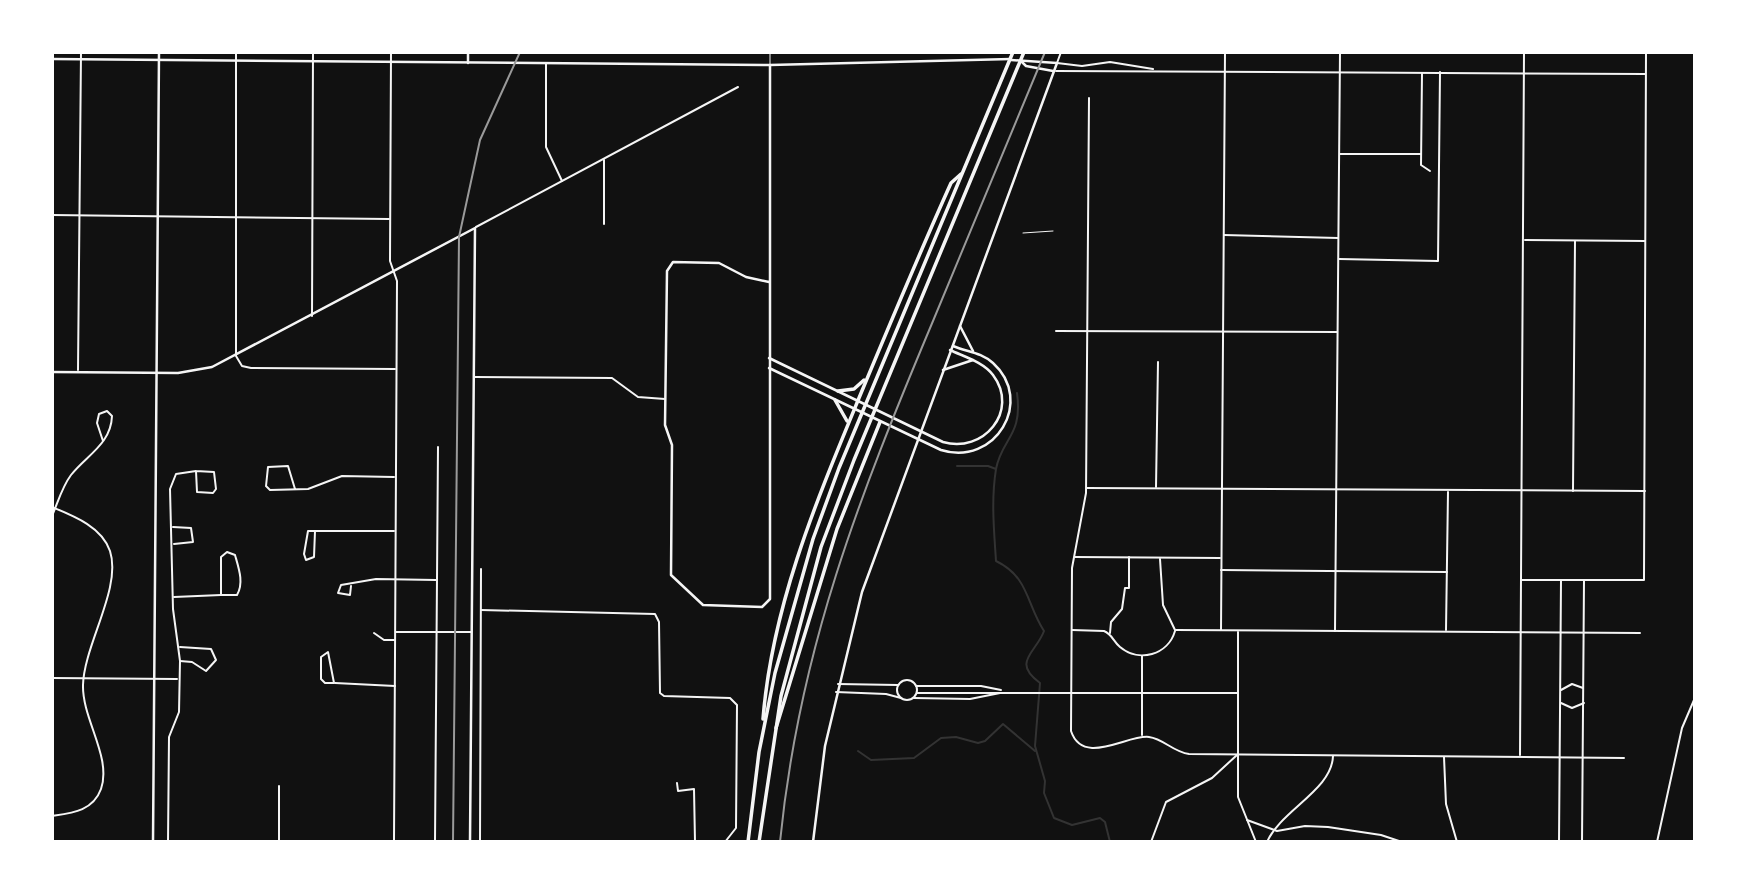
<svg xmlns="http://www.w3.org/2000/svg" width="1747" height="894" font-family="Roboto,sans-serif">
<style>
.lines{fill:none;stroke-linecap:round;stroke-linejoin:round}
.stream{stroke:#333;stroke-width:2}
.service{stroke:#f5f5f5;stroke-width:1}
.pedestrian{stroke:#f5f5f5;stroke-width:2}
.minor{stroke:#f5f5f5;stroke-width:2}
.tertiary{stroke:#f5f5f5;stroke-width:2.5}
.secondary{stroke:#f5f5f5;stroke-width:2.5}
.trunk{stroke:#f5f5f5;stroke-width:3.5}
.rail{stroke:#9a9a9a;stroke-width:2}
</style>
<rect width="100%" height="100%" fill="#111"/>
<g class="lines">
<!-- stream -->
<g class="stream">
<path d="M1017 393C1023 436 1002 438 996 469 991 500 994 530 996 561 1029 577 1026 603 1044 631 1036 653 1011 662 1040 683L1035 746 1045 781 1044 793 1054 818 1072 825 1100 818 1105 822 1110 842"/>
<polyline points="957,466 988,466 996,469"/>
<polyline points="858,751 871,760 914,758 941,738 956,737 978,743 985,741 1003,724 1035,751"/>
</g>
<!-- service -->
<g class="service">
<polyline points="770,52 770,64"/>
<polyline points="1023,233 1053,231"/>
</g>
<!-- pedestrian -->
<g class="pedestrian">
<polyline points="1340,154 1421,154"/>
<polyline points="1573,491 1575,241"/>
</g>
<!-- minor -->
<g class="minor">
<polyline points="236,52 236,356 242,366 251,368 395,369"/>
<polyline points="391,52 390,261 397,281 394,842"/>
<polyline points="1061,52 1057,63 1082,66 1110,62 1153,69"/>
<polyline points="546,64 546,147 562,181"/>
<polyline points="1056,71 1645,74"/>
<polyline points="1422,73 1421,165 1430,171"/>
<path d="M1089 98 1086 493 1072 568 1071 731C1083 767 1128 734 1149 737 1164 739 1173 752 1189 754L1624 758"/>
<polyline points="604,160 604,224"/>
<polyline points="52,215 389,219"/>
<polyline points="476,227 738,87"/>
<polyline points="1224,235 1338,238"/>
<polyline points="1525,240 1645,241"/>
<polyline points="1339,259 1438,261 1440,72"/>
<polyline points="312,316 313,52"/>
<polyline points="1056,331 1337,332"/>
<polyline points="78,370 81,52"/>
<polyline points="475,377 612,378 638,397 665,399"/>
<polyline points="1156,487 1158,362"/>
<polyline points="1087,488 1645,491"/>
<polyline points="295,489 288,466 268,467 266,486 270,490 308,489 342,476 394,477"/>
<path d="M52 507C74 516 102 527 110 551 122 588 84 645 83 685 82 719 112 757 101 789 93 811 72 813 52 816"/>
<path d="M52 516C58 502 62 487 71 475 87 455 111 444 112 416L107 411 99 414 97 423 103 441"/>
<polyline points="173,527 191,528 193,542 174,544"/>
<polyline points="315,531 314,557 306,560 304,554 308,531 394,531"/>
<path d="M227 552 235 555C239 569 244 583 237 595H221V557Z"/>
<polyline points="1075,557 1220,558"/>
<polyline points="1160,559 1163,605 1175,630"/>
<polyline points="1221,570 1447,572"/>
<polyline points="1521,580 1644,580 1646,52"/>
<polyline points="351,586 350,595 338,593 341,585 376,579 436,580"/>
<polyline points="174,597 221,595"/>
<polyline points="481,610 655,614 659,622 660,693 664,696 730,698 737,705 736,828 725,842"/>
<path d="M1072 630 1104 631C1112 634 1113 641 1120 647 1139 663 1168 655 1175 631"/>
<polyline points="1176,630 1640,633"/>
<polyline points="1221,630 1225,52"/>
<polyline points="1446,630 1448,492"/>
<polyline points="1335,631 1340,52"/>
<polyline points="396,632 471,632"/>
<polyline points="1238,632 1238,797 1256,842"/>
<polyline points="374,633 384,640 395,640"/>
<polyline points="1110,633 1111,622 1122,609 1125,588 1129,588 1129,557"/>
<polygon points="328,652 334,683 325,683 321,679 321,657"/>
<polyline points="180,661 192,662 206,671 216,660 211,649 180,647"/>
<polyline points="52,678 177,679"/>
<circle cx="907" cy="690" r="10"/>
<polyline points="335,683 395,686"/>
<polyline points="838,684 898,685"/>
<polyline points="916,686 981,686 1001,690"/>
<polyline points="1561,690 1572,684 1583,688"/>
<polyline points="836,692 886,694 901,698"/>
<polyline points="917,693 1238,693"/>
<polyline points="914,698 970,699 1000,693"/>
<polyline points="1561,703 1572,708 1584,703"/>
<polyline points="1142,735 1142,656"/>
<polyline points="1520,755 1524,52"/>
<polyline points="1444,757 1446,804 1457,842"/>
<polyline points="677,783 678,791 694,789 695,842"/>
<polyline points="1247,820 1277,831 1305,826 1328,827 1381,835 1402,842"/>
<polyline points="168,842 169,737 179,712 180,661 173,609 170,489 176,474 196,471 197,492 213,493 216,489 214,472 196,471"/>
<polyline points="279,842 279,786"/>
<polyline points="435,842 438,447"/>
<polyline points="480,842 481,569"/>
<polyline points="1151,842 1166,802 1212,778 1237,755"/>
<path d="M1267 842C1281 810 1332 790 1333 756"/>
<polyline points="1559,842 1561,580"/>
<polyline points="1582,842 1584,580"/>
<polyline points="1657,842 1682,728 1694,700"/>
</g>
<!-- tertiary -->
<g class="tertiary">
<polyline points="52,59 770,65 1011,59"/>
<polyline points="468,63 468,52"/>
<polyline points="769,282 746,277 719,263 673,262 667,271 665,425 672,445 671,575 703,605 762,607 770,599 770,65"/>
<path d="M769 358 943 442C983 454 1020 411 993 375 983 362 965 357 950 350"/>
<path d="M769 368 941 450C995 467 1035 401 993 363 981 352 967 352 953 346"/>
<polyline points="52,372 178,373 212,367 475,228 470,842"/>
</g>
<!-- secondary -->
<g class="secondary">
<polyline points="1021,61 1026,66 1053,71"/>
<polyline points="960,326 973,351"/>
<polyline points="943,370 973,360"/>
<polyline points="153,842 159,52"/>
<polyline points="813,842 825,746 862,592 1057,63 1011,60"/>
</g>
<!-- trunk -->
<g class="trunk">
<polyline points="838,391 854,389 864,380"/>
<polyline points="835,400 847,421"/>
<path d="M763 719C772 606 816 502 859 398 889 326 919 254 951 183L961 174"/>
<polyline points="776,728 837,529 880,422"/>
<polyline points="748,842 759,752 775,673 813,539 839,468 1013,52"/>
<polyline points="759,842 781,696 821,547 854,460 1024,52"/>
</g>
<!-- rail -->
<g class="rail">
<polyline points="453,842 459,237 480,140 520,52"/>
<path d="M780 842C799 650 859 497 933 321 970 232 1007 142 1045 52"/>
</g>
</g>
<!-- border -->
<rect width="1747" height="894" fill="none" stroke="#ffffff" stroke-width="108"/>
</svg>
